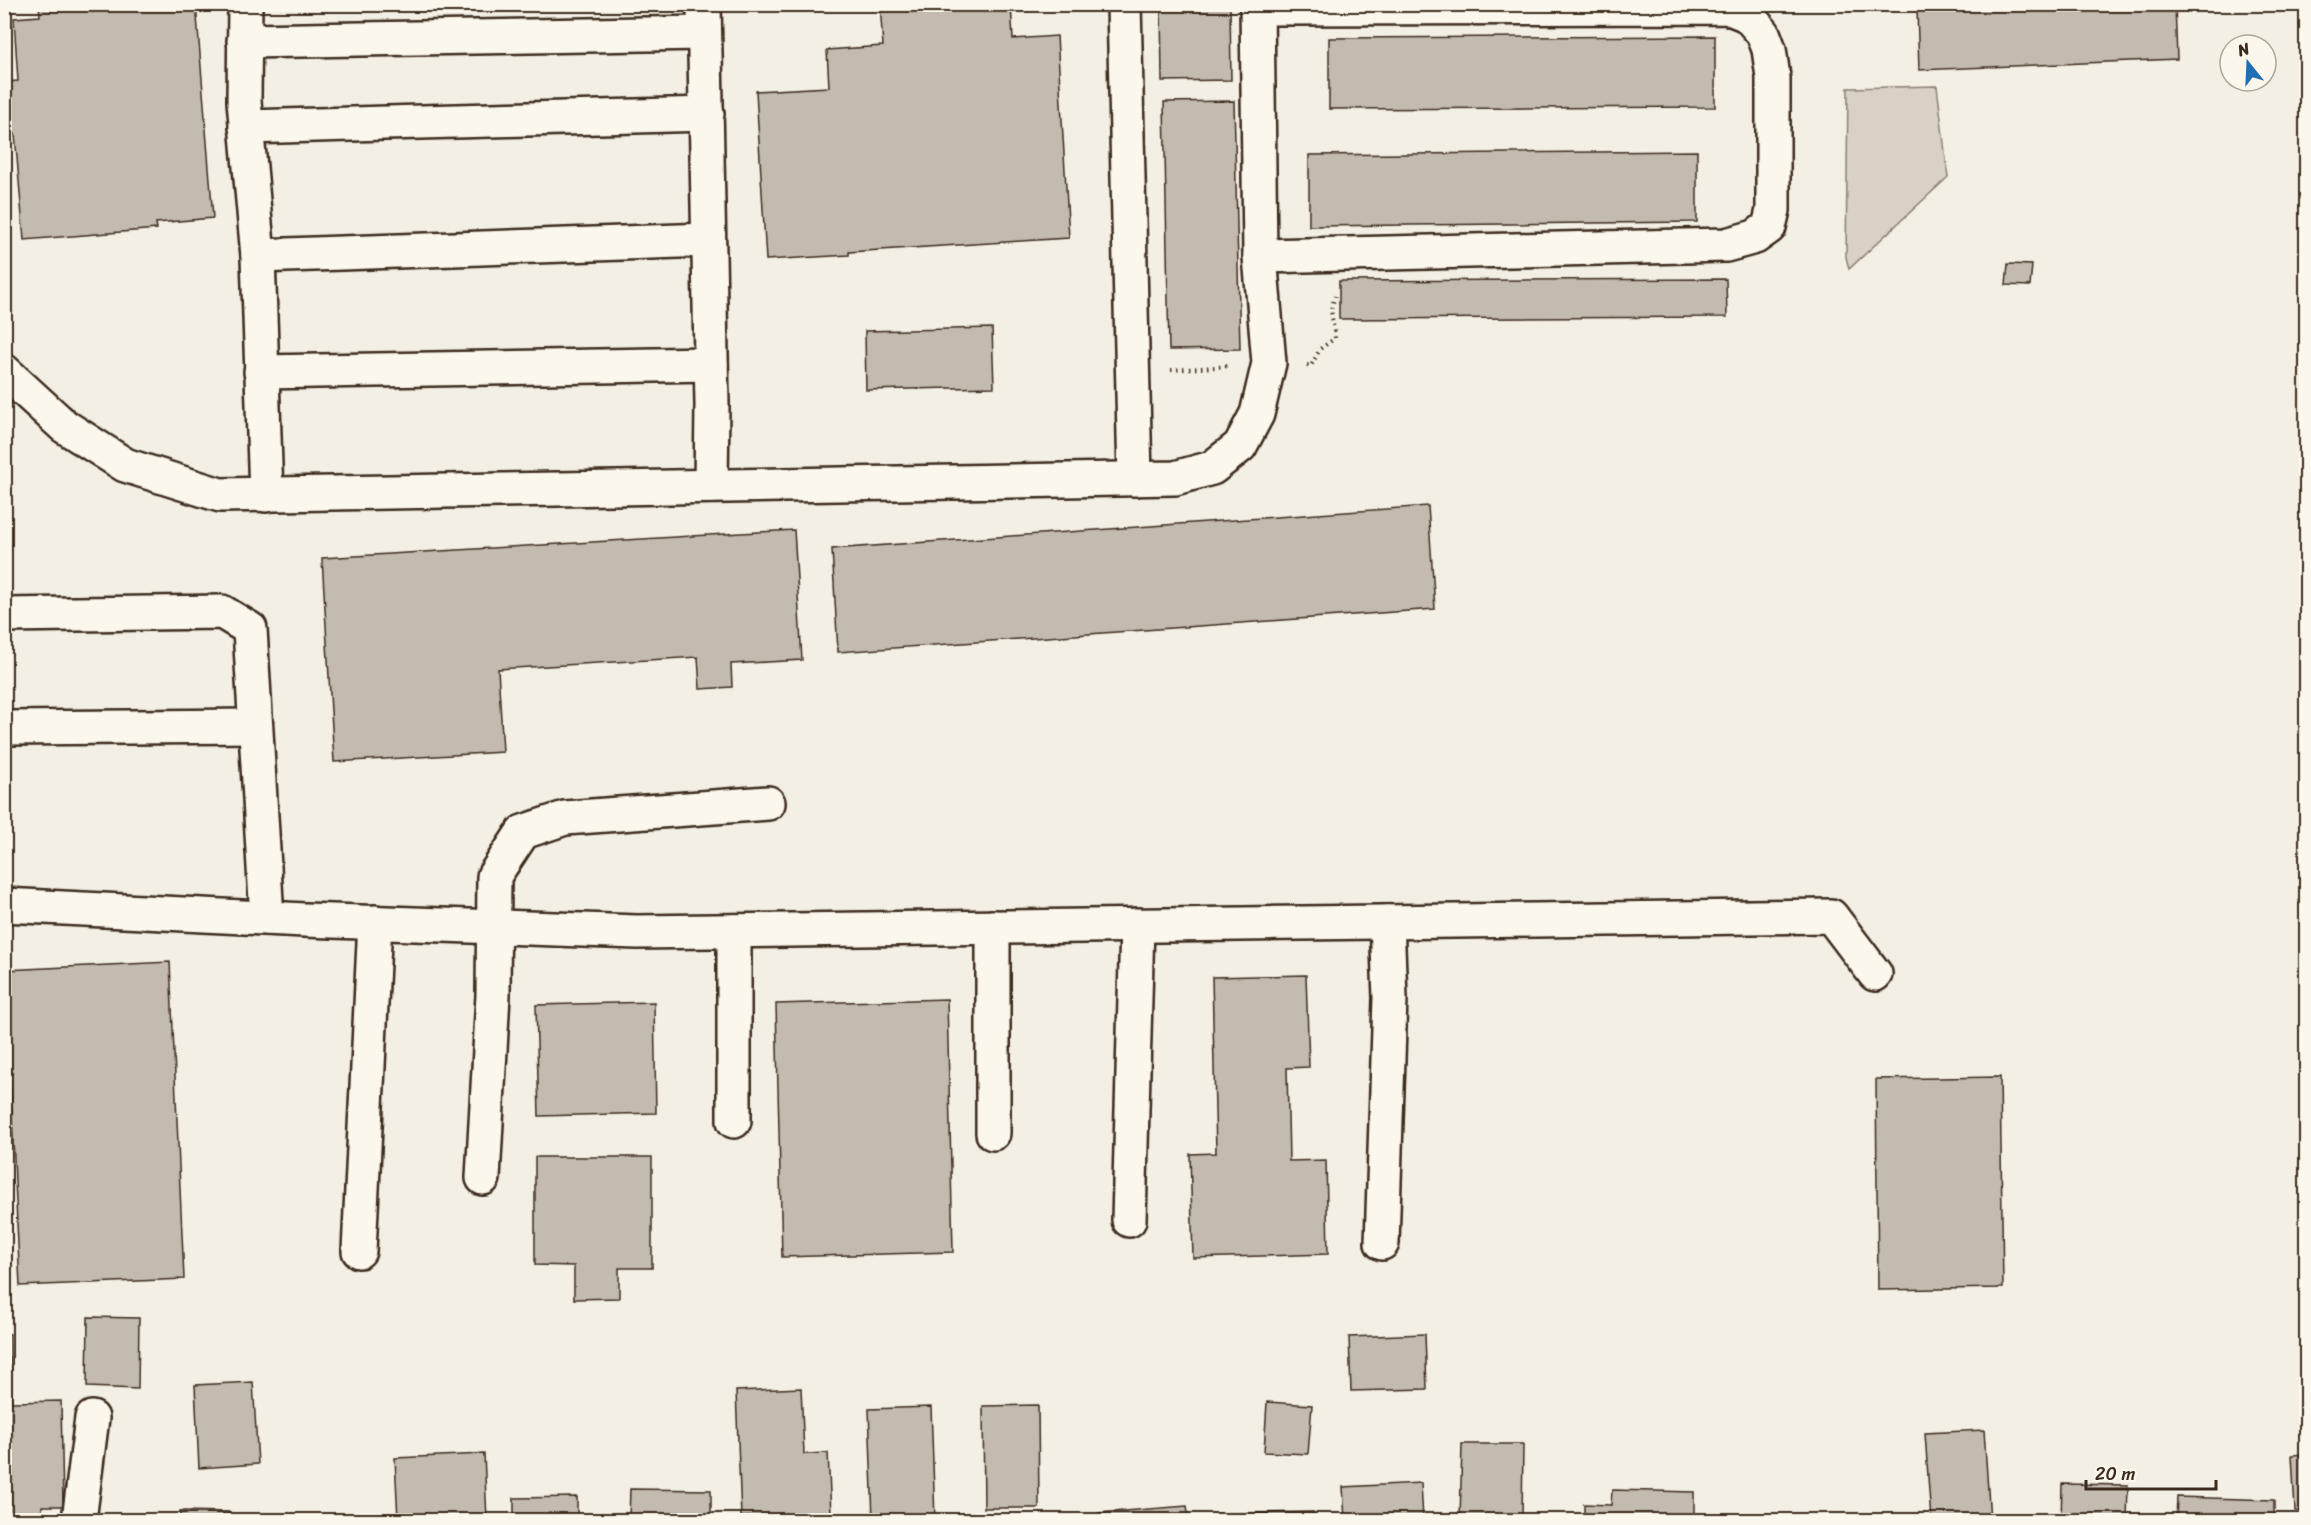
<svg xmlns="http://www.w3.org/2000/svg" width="2311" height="1525" font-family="Sriracha,sans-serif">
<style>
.green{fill:#d8d1c6;stroke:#8a7e72;stroke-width:1.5}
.building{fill:#c3bbb0;stroke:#3b2a1e;stroke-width:1.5}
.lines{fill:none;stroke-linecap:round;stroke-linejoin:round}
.minor-casing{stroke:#3b2a1e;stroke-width:38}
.path{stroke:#3b2a1e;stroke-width:4;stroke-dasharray:1.5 4.5;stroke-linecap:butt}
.minor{stroke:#fbf7ec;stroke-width:33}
</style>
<rect width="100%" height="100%" fill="#f3efe4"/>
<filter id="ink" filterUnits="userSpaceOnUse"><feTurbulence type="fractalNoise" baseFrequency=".0167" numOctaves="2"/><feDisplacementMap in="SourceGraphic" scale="12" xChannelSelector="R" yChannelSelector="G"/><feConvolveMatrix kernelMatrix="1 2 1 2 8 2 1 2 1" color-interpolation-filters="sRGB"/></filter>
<g filter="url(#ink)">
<!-- green -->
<polygon class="green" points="1937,86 1948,177 1849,269 1846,257 1848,88"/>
<!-- building -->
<g class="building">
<polygon points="39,4 196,4 213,218 156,223 157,229 24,240 15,134 4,135 4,82 18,81 14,18 40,16"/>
<polygon points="880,4 1011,4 1013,39 1057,36 1069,238 849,252 849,255 766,260 756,91 829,87 827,50 883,46"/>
<polygon points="1161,4 1230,4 1231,80 1162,81"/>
<polygon points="1850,4 2175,4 2177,59 1919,70 1917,9 1850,11"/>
<polygon points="1715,36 1715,107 1329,109 1329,38"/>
<polygon points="1234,101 1240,349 1169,350 1164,102"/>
<polygon points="1697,151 1697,222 1309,226 1309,155"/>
<polygon points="2008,264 2032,265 2030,286 2006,285"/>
<polygon points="1726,279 1727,317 1339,319 1339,281"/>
<polygon points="992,328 994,387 866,390 865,331"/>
<polygon points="1428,506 1435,609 838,652 832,549"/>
<polygon points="794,530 802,660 731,664 732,687 700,689 698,657 498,669 503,752 334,762 322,558"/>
<polygon points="170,962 184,1279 20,1286 5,970"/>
<polygon points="1306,975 1309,1067 1287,1068 1289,1161 1326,1160 1328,1254 1193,1258 1190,1154 1216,1153 1212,977"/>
<polygon points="947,999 953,1252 782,1257 776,1004"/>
<polygon points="654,1002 656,1113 539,1116 536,1005"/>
<polygon points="2000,1077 2003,1288 1878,1290 1876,1079"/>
<polygon points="535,1157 652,1157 652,1268 619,1268 619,1298 574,1299 574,1266 535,1265"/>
<polygon points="88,1317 139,1318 138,1389 87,1387"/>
<polygon points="10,1334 11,1402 61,1401 63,1506 42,1506 42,1520 4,1520 4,1335"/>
<polygon points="1425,1334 1427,1389 1351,1391 1349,1337"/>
<polygon points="253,1382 258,1464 199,1468 195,1385"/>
<polygon points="801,1388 804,1454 828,1453 831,1513 741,1517 736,1391"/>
<polygon points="1267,1402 1312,1405 1308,1454 1264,1452"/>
<polygon points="1038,1405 1039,1508 984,1508 983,1406"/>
<polygon points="931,1407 935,1520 873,1520 869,1409"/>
<polygon points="1984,1430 1990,1520 1931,1520 1925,1433"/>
<polygon points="1462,1444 1523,1444 1522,1520 1460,1520"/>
<polygon points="484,1454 487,1520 398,1520 395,1458"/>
<polygon points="2306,1454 2306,1511 2295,1511 2292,1455"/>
<polygon points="1421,1483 1423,1520 1345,1520 1343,1487"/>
<polygon points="2062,1484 2128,1485 2127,1520 2061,1520"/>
<polygon points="630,1489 711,1490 711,1520 629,1520"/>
<polygon points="1612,1490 1694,1492 1694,1520 1584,1520 1584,1504 1611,1505"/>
<polygon points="577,1497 577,1520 514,1520 514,1498"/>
<polygon points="2177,1497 2274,1500 2274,1520 2176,1520"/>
<polygon points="1187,1506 1189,1520 1100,1520 1099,1513"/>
<polygon points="180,1511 230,1512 229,1520 180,1520"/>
<polygon points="1313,1512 1313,1520 1216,1520 1216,1514"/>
<polygon points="271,1515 348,1516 347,1520 271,1520"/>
</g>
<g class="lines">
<!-- minor casing -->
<g class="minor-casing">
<g id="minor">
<polyline points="245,4 244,101 258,256 266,495"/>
<polyline points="704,4 712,405 711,486"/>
<polyline points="1124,4 1135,479"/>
<polyline points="1257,8 1727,7 1747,15 1763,33 1769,49 1773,77 1773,210 1769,227 1755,237 1726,245 1260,256"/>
<polyline points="244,41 704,33"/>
<polyline points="246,127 707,114"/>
<polyline points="258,256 708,240"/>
<polyline points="4,371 64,426 125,465 220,495 1175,478 1212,468 1240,446 1257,414 1269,363 1260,256 1257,4"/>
<polyline points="261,372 711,364"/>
<polyline points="4,615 222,612 250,629 267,918"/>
<polyline points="4,728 255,726"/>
<polyline points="4,905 305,920 637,932 1831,916 1875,974"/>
<polyline points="993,927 993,1133"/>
<polyline points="734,1121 734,931"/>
<polyline points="483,1178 493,995 494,876 523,832 565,818 768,803"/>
<polyline points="1129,1220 1137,925"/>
<polyline points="1382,1243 1390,998 1387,922"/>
<polyline points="359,1251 375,922"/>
<polyline points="79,1520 92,1418"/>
</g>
</g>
<!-- path -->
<g class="path">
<polyline points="1307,365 1311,366 1320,349 1335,338 1331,310 1335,296"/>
<polyline points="1171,370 1230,366"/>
</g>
<!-- minor -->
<use href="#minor" class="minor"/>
</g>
</g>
<!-- margin -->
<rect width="2311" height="1525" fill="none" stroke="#fbf7ec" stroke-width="24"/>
<rect x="12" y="12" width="2287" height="1501" fill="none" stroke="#3b2a1e" stroke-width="2" filter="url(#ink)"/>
<!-- north arrow -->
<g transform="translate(2248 63) rotate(342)"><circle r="28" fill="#fbf7ec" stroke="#aea59a" stroke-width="1.5"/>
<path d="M0-4.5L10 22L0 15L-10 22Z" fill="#1f6fb2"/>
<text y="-9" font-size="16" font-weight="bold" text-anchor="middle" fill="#3b2a1e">N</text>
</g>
<!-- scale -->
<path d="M2086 1480v9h130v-9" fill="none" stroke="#3b2a1e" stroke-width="3"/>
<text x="2095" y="1480" font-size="18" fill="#3b2a1e" stroke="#fbf7ec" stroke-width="4.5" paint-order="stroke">20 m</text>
</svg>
